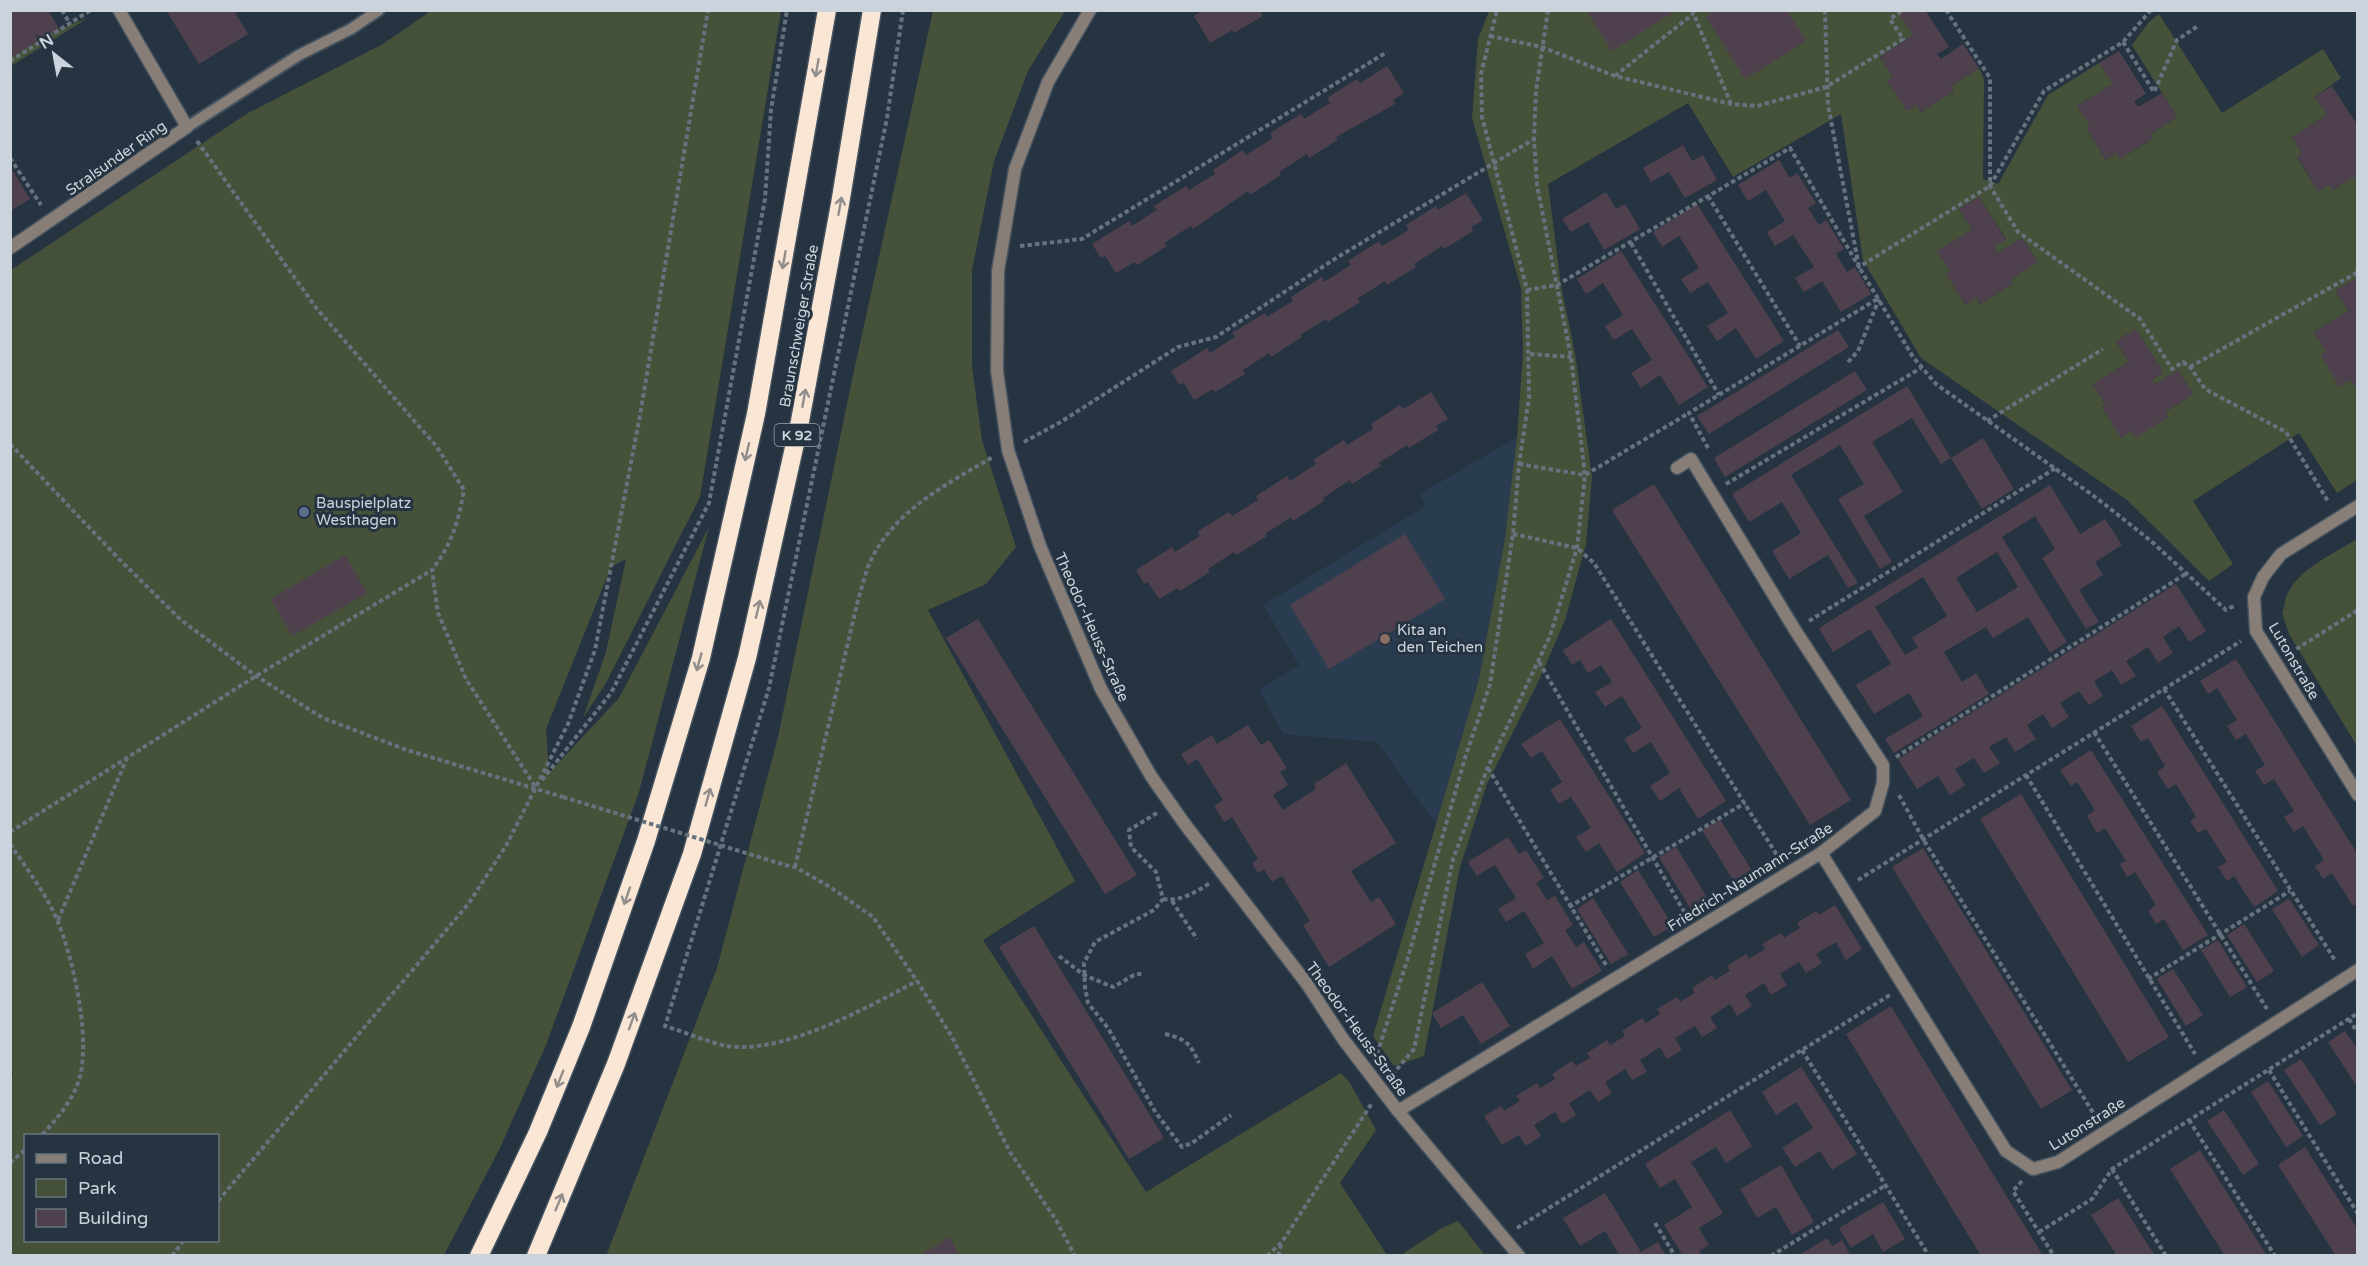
<svg xmlns="http://www.w3.org/2000/svg" width="2368" height="1266" font-family="'Varela Round',sans-serif">
<style>
.built{fill:#2a3d50}
.green{fill:#46513a;fill-rule:evenodd}
.building{fill:#4f404e;fill-rule:evenodd}
.lines{fill:none;stroke-linecap:round;stroke-linejoin:round}
.lane-casing{stroke:#44515e;stroke-width:14}
.street-casing{stroke:#44515e;stroke-width:15}
.highway-casing{stroke:#44515e;stroke-width:21}
.path{stroke:#66727e;stroke-width:4;stroke-dasharray:4.5 3;stroke-linecap:butt}
.lane{stroke:#867e77;stroke-width:10}
.street{stroke:#867e77;stroke-width:12}
.highway{stroke:#fae6d5;stroke-width:18}
.path-bridge{stroke:#66727e;stroke-width:4;stroke-dasharray:4.5 3;stroke-linecap:butt}
.oneway{stroke:#908d8c}
.service-dot{fill:#5c6f8a;stroke:#263442;stroke-width:2}
.education-dot{fill:#8d6e63;stroke:#263442;stroke-width:2}
.labels{text-anchor:middle;dominant-baseline:central;stroke-width:6;stroke-linejoin:round;paint-order:stroke}
.shield{fill:#263442;stroke:#9aa4ae;stroke-width:1.5}
.shield-label{font-size:14px;font-weight:bold;fill:#cbd4dd}
.street-label{font-size:15px;fill:#cbd4dd;stroke:#263442}
.poi-label{font-size:15px;fill:#cbd4dd;stroke:#263442;text-anchor:start}
</style>
<rect width="100%" height="100%" fill="#263442"/>
<!-- built -->
<polygon class="built" points="1517,437 1505,538 1479,678 1436,824 1377,742 1283,734 1259,690 1299,665 1263,605 1426,506 1420,494"/>
<!-- green -->
<g class="green">
<path d="M431 11H781L700 497 606 683 583 718 606 652 626 559 611 567 546 729 549 773 619 698 709 527 639 792 546 1045 500 1148 444 1255H11L10 1076 13 1074 11 1068V270L248 113 383 44ZM26 1136H218V1240H26Z"/>
<polygon points="933,11 1065,11 1028,71 994,161 972,270 972,367 982,440 1016,547 986,584 928,610 1075,881 983,940 1146,1192 1341,1073 1350,1083 1376,1130 1340,1183 1387,1255 606,1256 717,968 778,737 852,380"/>
<path d="M1489 11H1907L1913 35 1880 57 1893 77 1887 81 1907 111 1916 105 1921 112 1954 91 1951 86 1979 68 1984 79 1983 179 1998 184 2048 95 2099 63 2113 84 2077 106 2090 126 2087 129 2106 160 2116 153 2120 159 2152 139 2150 134 2177 117 2132 45 2149 22 2159 14 2222 113 2323 49 2341 78 2315 97 2327 115 2292 137 2302 153 2297 157 2318 191 2329 185 2333 190 2357 175V279L2336 290 2348 311 2314 332 2326 352 2321 356 2340 386 2350 380 2354 386 2357 384V480L2337 493 2299 433 2193 501 2233 564 2209 581 2127 500 1921 358 1863 260 1841 114 1733 177 1688 103 1548 184 1561 286 1575 353 1592 477 1586 544 1565 620 1540 678 1487 784 1460 867 1424 1056 1394 1066 1373 1036 1479 679 1505 538 1517 437 1523 354 1521 288 1472 118 1478 39ZM1979 197 2006 239 1994 247 1998 253 2022 238 2037 262 2010 280 2012 284 1980 304 1976 298 1965 304 1947 274 1950 271 1938 251 1972 230 1959 209ZM2136 329 2163 372 2152 380 2155 384 2178 370 2193 394 2165 412 2168 417 2135 437 2131 431 2121 437 2102 407 2106 405 2093 384 2129 362 2116 341Z"/>
<polygon points="88,18 11,66 10,55 12,56 59,29"/>
<path d="M2357 539V746L2289 634 2282 613C2285 606 2285 597 2289 591 2302 567 2335 553 2357 539Z"/>
<polygon points="1458,1221 1485,1255 1401,1255 1442,1228"/>
</g>
<!-- building -->
<g class="building">
<polygon points="10,10 48,10 59,29 12,56"/>
<polygon points="166,10 234,10 248,34 199,64"/>
<polygon points="1203,10 1260,10 1263,16 1234,33 1232,30 1210,43 1194,16"/>
<polygon points="1586,10 1677,10 1612,51"/>
<polygon points="1716,10 1787,10 1806,41 1745,79 1706,17"/>
<polygon points="1907,10 1925,10 1949,47 1937,54 1941,59 1963,44 1979,68 1951,86 1954,91 1921,112 1916,105 1907,111 1887,81 1893,77 1880,57 1913,35 1900,15"/>
<polygon points="2119,51 2146,94 2134,101 2138,107 2162,93 2177,117 2150,134 2153,138 2120,159 2116,153 2106,160 2087,129 2090,126 2077,106 2113,84 2099,63"/>
<polygon points="1387,66 1404,93 1393,100 1395,104 1336,137 1338,140 1309,158 1307,154 1279,172 1281,175 1250,195 1248,191 1193,229 1191,226 1164,243 1167,246 1137,265 1135,262 1116,273 1105,256 1101,258 1092,244 1129,221 1132,226 1157,210 1154,206 1186,186 1189,190 1215,174 1213,170 1243,150 1246,155 1273,138 1270,133 1301,114 1304,119 1330,103 1327,98 1357,79 1360,83"/>
<polygon points="2332,86 2358,126 2358,175 2332,190 2329,185 2318,191 2297,156 2302,153 2292,137 2327,115 2315,97"/>
<polygon points="1683,145 1692,161 1703,155 1717,180 1685,198 1669,172 1651,182 1643,168"/>
<polygon points="1779,160 1790,178 1797,173 1816,203 1808,208 1819,225 1826,220 1844,249 1836,254 1847,272 1855,267 1871,294 1841,312 1822,281 1804,292 1795,278 1814,267 1793,235 1775,246 1767,232 1785,221 1766,190 1748,201 1738,185"/>
<polygon points="10,166 30,199 10,211"/>
<polygon points="1606,192 1616,209 1625,204 1640,229 1604,250 1588,222 1571,232 1562,219"/>
<polygon points="1466,193 1483,220 1471,227 1473,231 1444,249 1442,246 1414,264 1416,267 1387,285 1385,281 1357,299 1360,302 1328,322 1326,319 1300,335 1302,337 1271,357 1269,353 1243,370 1245,374 1215,392 1213,389 1194,400 1184,383 1179,385 1171,371 1207,348 1210,353 1235,337 1232,333 1265,313 1267,317 1293,301 1291,297 1322,277 1324,282 1351,265 1348,261 1379,241 1382,246 1409,230 1406,225 1436,206 1438,210"/>
<polygon points="1979,197 2006,240 1994,247 1998,253 2022,238 2038,262 2010,280 2012,284 1980,304 1976,298 1966,305 1946,274 1950,271 1937,251 1972,230 1959,209"/>
<polygon points="1697,204 1784,341 1756,359 1736,328 1717,341 1707,326 1728,313 1708,282 1690,293 1681,279 1699,268 1679,236 1662,247 1653,232"/>
<polygon points="1621,251 1708,387 1679,405 1660,375 1641,388 1631,373 1652,360 1632,329 1614,340 1605,326 1623,315 1603,283 1586,294 1577,279"/>
<polygon points="2357,278 2358,384 2354,386 2350,380 2340,387 2321,356 2326,352 2314,332 2348,311 2336,290"/>
<polygon points="2136,329 2163,372 2152,380 2155,384 2178,370 2193,394 2165,412 2168,417 2135,438 2131,431 2121,438 2102,407 2106,405 2093,384 2129,362 2116,341"/>
<polygon points="1838,330 1849,347 1709,434 1697,416"/>
<polygon points="1855,371 1867,390 1725,477 1714,458"/>
<polygon points="1907,386 1951,458 1941,464 1912,418 1872,442 1903,492 1864,516 1892,562 1880,569 1838,499 1864,484 1840,445 1791,475 1858,583 1848,588 1828,555 1789,579 1772,551 1801,533 1782,502 1749,522 1732,494"/>
<polygon points="1431,392 1448,419 1436,426 1438,430 1409,448 1407,445 1379,463 1381,466 1352,484 1350,480 1323,498 1324,501 1293,521 1291,517 1265,534 1267,536 1236,555 1234,552 1208,569 1210,572 1180,591 1178,588 1159,599 1148,582 1144,584 1136,570 1172,547 1175,552 1200,536 1197,532 1229,512 1232,516 1258,500 1256,496 1287,476 1290,481 1316,464 1313,460 1344,440 1347,445 1373,429 1371,424 1400,405 1403,409"/>
<polygon points="1983,438 2014,489 1982,509 1951,458"/>
<polygon points="1654,484 1851,800 1810,825 1612,510"/>
<path d="M2050 485 2080 534 2105 519 2122 545 2095 562 2103 575 2079 590 2099 622 2086 629 2042 558 2055 549 2035 516 2002 537 2067 642 2050 653 2028 617 1993 638 1986 627 1944 652 1962 682 1976 673 1989 694 1894 753 1885 739 1923 716 1909 693 1874 714 1856 685 1891 664 1870 629 1833 652 1819 628ZM1997 552 2018 587 1977 612 1956 578ZM1923 577 1947 616 1912 638 1918 647 1905 655 1875 607Z"/>
<polygon points="1405,534 1445,599 1329,669 1290,605"/>
<polygon points="345,555 367,593 292,636 271,599"/>
<polygon points="2176,584 2206,631 2189,642 2179,626 2163,637 2173,653 2158,663 2148,647 2126,661 2136,676 2121,685 2112,670 2094,681 2103,696 2089,705 2079,691 2060,703 2069,717 2052,728 2043,714 2027,725 2036,739 2015,752 2006,737 1989,747 2000,763 1984,773 1974,758 1955,769 1965,785 1950,795 1938,776 1917,789 1898,759"/>
<polygon points="978,619 1137,875 1105,894 946,638"/>
<polygon points="1611,619 1726,801 1698,819 1679,788 1660,801 1650,786 1670,773 1651,742 1633,753 1624,739 1642,728 1622,696 1605,707 1595,692 1612,682 1601,665 1588,673 1580,660 1572,665 1563,650"/>
<polygon points="2236,659 2358,855 2358,903 2353,906 2332,873 2323,879 2315,866 2324,860 2303,826 2294,832 2284,817 2294,811 2274,779 2264,785 2255,771 2265,765 2246,734 2236,740 2227,726 2237,720 2217,688 2208,694 2200,681"/>
<polygon points="2162,706 2278,891 2254,907 2234,876 2227,881 2218,867 2227,862 2206,829 2198,833 2190,821 2196,817 2176,784 2168,789 2157,772 2165,766 2148,738 2141,742 2131,726"/>
<polygon points="1560,719 1645,853 1617,872 1599,843 1586,852 1576,837 1591,828 1571,797 1559,804 1550,790 1562,782 1542,751 1531,758 1521,744"/>
<polygon points="1248,725 1261,745 1269,740 1287,768 1280,772 1288,785 1273,795 1283,810 1316,789 1314,784 1346,763 1396,843 1351,871 1371,902 1379,897 1396,924 1329,967 1303,925 1310,921 1282,876 1272,882 1264,869 1258,873 1252,863 1258,859 1232,817 1224,822 1214,806 1223,800 1197,759 1188,765 1181,754 1212,735 1217,744"/>
<polygon points="2091,750 2208,935 2183,950 2164,919 2156,924 2148,911 2156,905 2135,872 2127,877 2120,864 2126,861 2105,828 2097,833 2087,816 2095,810 2077,782 2071,786 2060,770"/>
<polygon points="2021,794 2169,1037 2128,1062 1980,819"/>
<polygon points="1720,819 1754,874 1736,885 1702,830"/>
<polygon points="1508,837 1519,854 1526,850 1544,878 1536,883 1547,900 1555,896 1573,925 1565,930 1576,947 1584,942 1602,971 1572,989 1552,956 1533,969 1525,954 1544,943 1524,911 1506,922 1498,909 1516,898 1495,865 1477,876 1468,862"/>
<polygon points="1676,847 1710,902 1693,913 1659,857"/>
<polygon points="1923,848 2072,1090 2041,1109 1892,867"/>
<polygon points="1638,870 1673,926 1654,937 1620,882"/>
<polygon points="1593,898 1628,954 1611,964 1577,909"/>
<polygon points="2289,899 2319,945 2302,957 2272,909"/>
<polygon points="1835,905 1862,949 1846,960 1836,942 1816,954 1822,963 1806,973 1799,962 1780,974 1787,985 1771,995 1764,983 1745,995 1752,1006 1737,1016 1730,1004 1710,1017 1717,1028 1702,1037 1695,1026 1675,1038 1682,1050 1667,1059 1660,1047 1640,1060 1647,1072 1632,1080 1625,1069 1605,1082 1612,1093 1598,1102 1590,1090 1569,1103 1576,1115 1562,1124 1555,1112 1534,1125 1541,1136 1526,1146 1519,1135 1502,1145 1484,1116 1501,1106 1504,1111 1520,1101 1516,1096 1537,1083 1540,1088 1555,1079 1552,1074 1572,1061 1576,1066 1590,1058 1587,1053 1607,1040 1610,1045 1625,1036 1622,1031 1642,1018 1646,1023 1660,1014 1657,1009 1677,997 1680,1002 1695,993 1692,988 1712,975 1715,980 1730,971 1727,966 1746,954 1749,959 1765,949 1762,944 1781,933 1784,938 1800,928 1797,923 1816,911 1819,915"/>
<polygon points="2244,924 2274,971 2257,982 2227,935"/>
<polygon points="1034,926 1164,1138 1129,1159 999,947"/>
<polygon points="2218,940 2247,987 2230,997 2201,950"/>
<polygon points="2173,969 2203,1015 2186,1026 2157,979"/>
<polygon points="1482,982 1510,1026 1481,1044 1463,1015 1441,1028 1432,1013"/>
<polygon points="1891,1006 2043,1256 1981,1256 1846,1034"/>
<polygon points="2345,1031 2358,1050 2358,1088 2328,1042"/>
<polygon points="2301,1059 2337,1114 2320,1125 2284,1070"/>
<polygon points="1801,1067 1857,1154 1832,1170 1820,1151 1795,1167 1782,1148 1813,1128 1796,1102 1776,1115 1762,1092"/>
<polygon points="2268,1081 2303,1136 2286,1147 2251,1092"/>
<polygon points="1730,1110 1752,1146 1726,1163 1716,1147 1691,1162 1723,1213 1699,1228 1709,1245 1699,1251 1702,1256 1683,1256 1664,1225 1692,1207 1675,1179 1660,1188 1645,1164"/>
<polygon points="2224,1110 2259,1164 2243,1175 2207,1121"/>
<polygon points="2305,1147 2358,1230 2358,1256 2336,1256 2278,1165"/>
<polygon points="2200,1150 2267,1256 2225,1256 2170,1169"/>
<polygon points="1781,1165 1814,1222 1792,1235 1776,1207 1757,1218 1740,1189"/>
<polygon points="1605,1193 1641,1252 1658,1242 1666,1256 1620,1256 1605,1231 1580,1246 1563,1218"/>
<polygon points="2118,1198 2155,1256 2117,1256 2091,1215"/>
<polygon points="1883,1202 1905,1239 1883,1252 1873,1234 1851,1248 1839,1228"/>
<polygon points="950,1237 960,1256 919,1256"/>
<polygon points="1827,1238 1832,1246 1842,1240 1851,1256 1798,1256"/>
</g>
<g class="lines">
<!-- lane casing -->
<g class="lane-casing">
<polyline id="lane" points="187,127 299,55 351,29 379,10"/>
</g>
<!-- street casing -->
<g class="street-casing">
<g id="street">
<polyline points="1090,10 1048,82 1015,169 998,271 997,371 1008,450 1040,546 1101,689 1151,776 1184,823 1307,984 1343,1039 1398,1111 1519,1256"/>
<polyline points="10,248 187,127 119,10"/>
<polyline points="2358,506 2281,554 2263,577 2254,597 2256,631 2358,795"/>
<polyline points="1821,853 2006,1151 2033,1169 2058,1162 2358,970"/>
<polyline points="1398,1111 1821,853 1875,811 1883,783 1883,765 1795,630 1691,459 1677,468"/>
</g>
</g>
<!-- highway casing -->
<g class="highway-casing">
<g id="highway">
<polyline points="479,1256 538,1132 581,1027 646,841 701,658 756,414 827,10"/>
<polyline points="536,1256 616,1064 692,854 747,658 800,421 840,204 872,10"/>
</g>
</g>
<!-- path -->
<g class="path">
<polyline points="62,10 70,24"/>
<path d="M903 10 887 118 769 688 665 1026C684 1032 703 1040 722 1045 778 1058 868 1007 917 981"/>
<polyline points="1692,10 1731,104"/>
<polyline points="1825,10 1828,105 1859,267 1913,357 1936,384 2098,499 2151,541 2226,610 2236,605"/>
<polyline points="1946,10 1990,78 1990,186 2018,232 2140,319 2172,369 2183,362 2190,367 2205,389 2286,432 2329,503"/>
<polyline points="1490,36 1542,47 1615,76 1731,104 1757,106 1826,87 1903,39 1890,19 1903,10"/>
<polyline points="2123,42 2154,92 2177,40 2198,26"/>
<polyline points="10,61 91,10"/>
<polyline points="1615,76 1693,14"/>
<path d="M197 141 317 309 437 447 464 490C458 523 452 543 432 570L438 613 466 679 536 788"/>
<polyline points="10,158 41,205"/>
<polyline points="1708,196 1800,346"/>
<polyline points="1631,243 1719,395"/>
<polyline points="1020,246 1082,239 1387,52"/>
<polyline points="1527,290 1557,285 1790,148 1859,267 1990,186 2044,91 2123,42 2151,10"/>
<polyline points="1530,354 1571,357"/>
<polyline points="1848,362 1858,351 1879,299"/>
<polyline points="2190,367 2358,272"/>
<polyline points="1987,421 2103,349"/>
<polyline points="1024,442 1059,423 1178,347 1216,337 1333,260 1534,139"/>
<polyline points="10,444 119,559 181,620 256,676 323,718 404,749 563,797"/>
<polyline points="1708,448 1689,413 1879,298"/>
<polyline points="1519,464 1585,475 1689,413"/>
<polyline points="1726,484 1921,368"/>
<polyline points="1513,534 1577,548 1594,563 1780,860"/>
<polyline points="1809,621 2056,468"/>
<polyline points="2290,653 2358,610"/>
<polyline points="1539,662 1686,915"/>
<polyline points="2164,689 2336,962"/>
<polyline points="2094,732 2267,1009"/>
<polyline points="1896,757 2187,573"/>
<polyline points="1488,768 1606,965"/>
<polyline points="2026,775 2195,1054"/>
<polyline points="542,780 611,693 709,503 765,199 771,110 787,10"/>
<polyline points="1899,795 1923,839 2097,1119"/>
<polyline points="1157,813 1129,830 1131,847 1156,872 1163,899 1154,910 1095,942 1084,963 1085,987 1088,1003 1108,1028 1156,1113 1182,1147 1192,1143 1231,1115"/>
<polyline points="10,832 256,676 432,570"/>
<path d="M10 844C27 869 47 895 58 922 74 961 94 1050 76 1088 68 1106 55 1121 41 1136"/>
<polyline points="785,865 795,867 830,887 873,917 917,981 952,1037 1010,1152 1056,1220 1075,1256"/>
<path d="M795 867 858 600C862 587 865 573 871 560 895 510 947 484 993 457"/>
<polyline points="1858,880 2241,641"/>
<path d="M1163 899C1180 902 1196 892 1210 883"/>
<polyline points="1172,901 1197,939"/>
<polyline points="1569,907 1745,803"/>
<polyline points="58,920 127,758"/>
<polyline points="1059,956 1084,975 1113,987 1134,975 1144,973"/>
<polyline points="2148,979 2290,891"/>
<polyline points="2349,1019 2358,1033"/>
<path d="M1165 1034C1186 1039 1190 1043 1199 1063"/>
<polyline points="1802,1050 1929,1256"/>
<polyline points="1377,1054 1407,961 1465,758 1490,684 1513,534 1519,464 1529,398 1527,290 1482,117 1481,74 1497,10"/>
<polyline points="2269,1070 2358,1214"/>
<polyline points="1392,1075 1414,1049 1453,859 1488,767 1550,636 1577,548 1585,475 1571,357 1537,185 1534,139 1536,91 1548,10"/>
<polyline points="2189,1120 2275,1256"/>
<polyline points="10,1163 26,1149"/>
<polyline points="2112,1169 2166,1256"/>
<polyline points="2022,1181 2013,1191 2054,1256"/>
<polyline points="218,1201 469,903 507,844 568,724 595,650 639,421 708,10"/>
<polyline points="1655,1223 1675,1256"/>
<polyline points="1517,1228 1890,995"/>
<polyline points="2039,1232 2092,1199 2112,1169 2358,1013"/>
<polyline points="172,1256 184,1240"/>
<polyline points="1267,1256 1282,1242 1372,1103"/>
<polyline points="1278,1256 1281,1245"/>
<polyline points="1771,1256 1886,1185"/>
</g>
<!-- lane -->
<use href="#lane" class="lane"/>
<!-- street -->
<use href="#street" class="street"/>
<!-- highway -->
<use href="#highway" class="highway"/>
<!-- path-bridge -->
<polyline class="path-bridge" points="563,797 785,865"/>
</g>
<!-- one-way arrows -->
<defs><path id="oneway-shaft" d="M-6 0H5M1.5-3L5.5 0L1.5 3" fill="none" stroke-width="1.6" stroke-linecap="round" stroke-linejoin="round" transform="scale(1.5)"/></defs>
<g class="oneway">
<use href="#oneway-shaft" transform="translate(817 68) rotate(100)"/>
<use href="#oneway-shaft" transform="translate(840 206) rotate(-80)"/>
<use href="#oneway-shaft" transform="translate(784 260) rotate(100)"/>
<use href="#oneway-shaft" transform="translate(804 398) rotate(-80)"/>
<use href="#oneway-shaft" transform="translate(747 452) rotate(103)"/>
<use href="#oneway-shaft" transform="translate(758 609) rotate(-77)"/>
<use href="#oneway-shaft" transform="translate(699 662) rotate(106)"/>
<use href="#oneway-shaft" transform="translate(708 797) rotate(-74)"/>
<use href="#oneway-shaft" transform="translate(627 896) rotate(109)"/>
<use href="#oneway-shaft" transform="translate(632 1021) rotate(-70)"/>
<use href="#oneway-shaft" transform="translate(560 1079) rotate(112)"/>
<use href="#oneway-shaft" transform="translate(559 1202) rotate(-67)"/>
</g>
<!-- markers -->
<circle class="service-dot" cx="304" cy="512" r="6"/>
<circle class="education-dot" cx="1385" cy="639" r="6"/>
<g class="labels">
<!-- shield labels -->
<rect class="shield" x="774.5" y="424" width="45" height="22" rx="4.5"/>
<g class="shield-label">
<text x="797" y="435">K 92</text>
</g>
<!-- street labels -->
<g class="street-label">
<text transform="translate(116 158) rotate(-35)">Stralsunder Ring</text>
<text transform="translate(799 326) rotate(-80)">Braunschweiger Straße</text>
<text transform="translate(1092 627) rotate(66)">Theodor-Heuss-Straße</text>
<text transform="translate(2294 661) rotate(60)">Lutonstraße</text>
<text transform="translate(1750 877) rotate(-32)">Friedrich-Naumann-Straße</text>
<text transform="translate(1357 1029) rotate(54)">Theodor-Heuss-Straße</text>
<text transform="translate(2087 1124) rotate(-32)">Lutonstraße</text>
</g>
<!-- poi labels -->
<g class="poi-label">
<text x="316" y="503">Bauspielplatz<tspan x="316" dy="17">Westhagen</tspan></text>
<text x="1397" y="630">Kita an<tspan x="1397" dy="17">den Teichen</tspan></text>
</g>
</g>
<!-- border -->
<rect width="2368" height="1266" fill="none" stroke="#cbd4dd" stroke-width="24"/>
<!-- legend -->
<rect x="24" y="1134" width="195" height="108" fill="#263442" stroke="#687480" stroke-width="1.5"/>
<rect x="36" y="1154" width="30" height="9" fill="#867e77" stroke="#687480" stroke-width="1.5"/>
<text x="78" y="1164" font-size="18" fill="#cbd4dd">Road</text>
<rect x="36" y="1179" width="30" height="18" fill="#46513a" stroke="#687480" stroke-width="1.5"/>
<text x="78" y="1194" font-size="18" fill="#cbd4dd">Park</text>
<rect x="36" y="1209" width="30" height="18" fill="#4f404e" stroke="#687480" stroke-width="1.5"/>
<text x="78" y="1224" font-size="18" fill="#cbd4dd">Building</text>
<!-- north arrow -->
<g transform="translate(54 54) rotate(329)" stroke="#263442" stroke-width="4.5" paint-order="stroke">
<path d="M0-4.5L10 22L0 15L-10 22Z" fill="#cbd4dd"/>
<text y="-9" font-size="16" font-weight="bold" text-anchor="middle" fill="#cbd4dd">N</text>
</g>
</svg>
